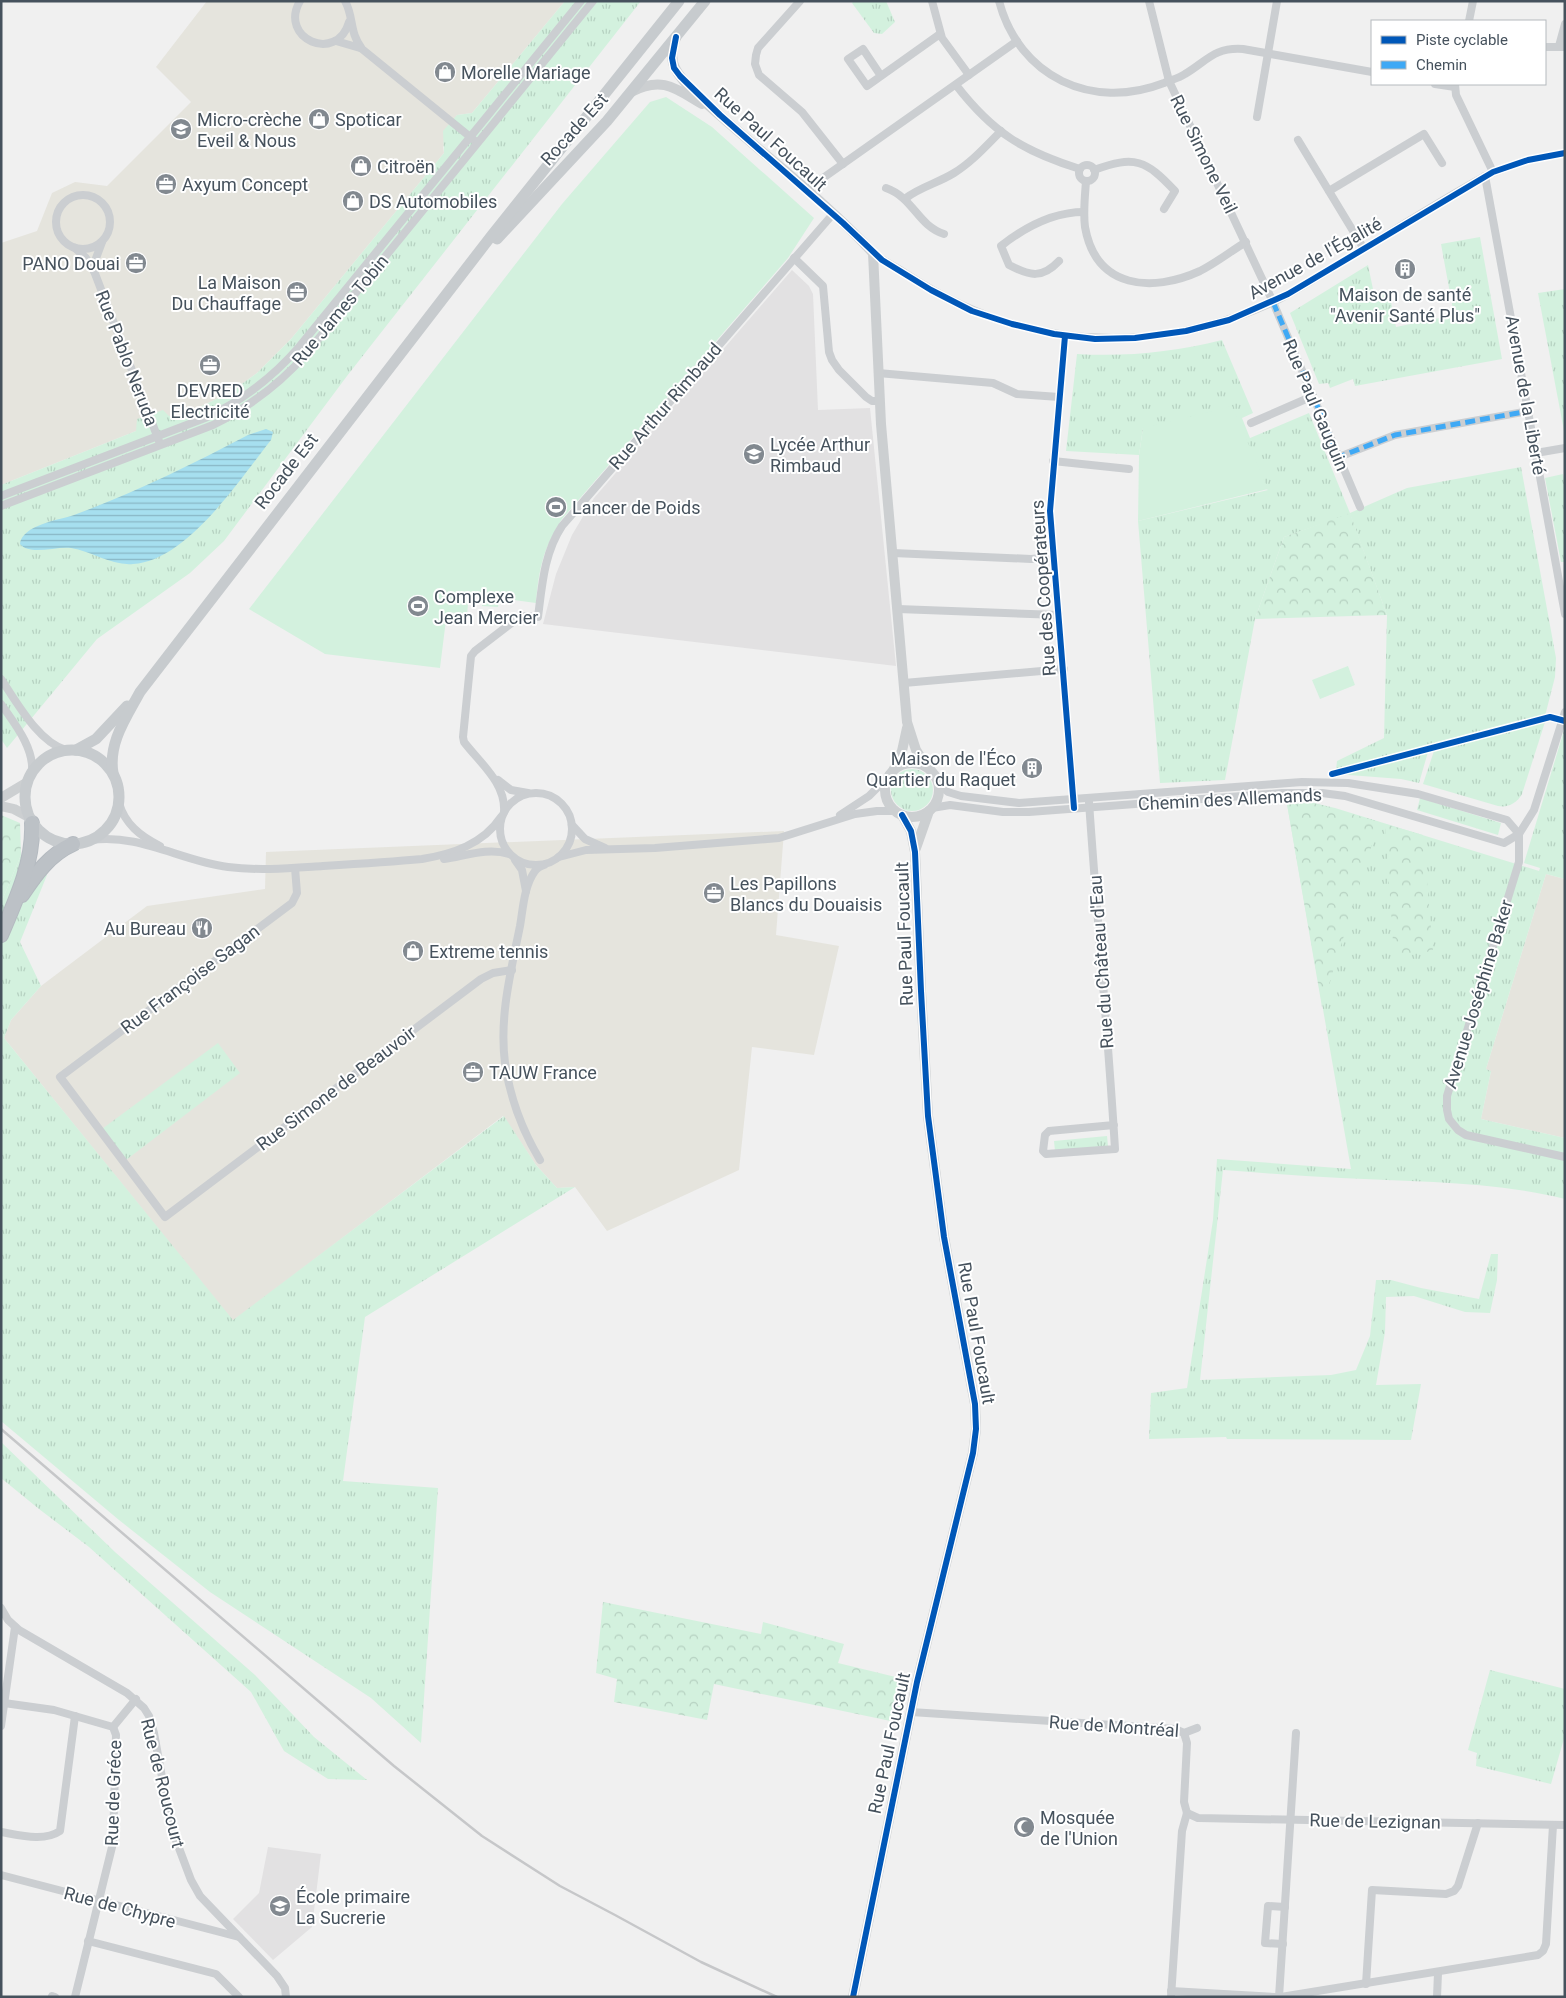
<svg xmlns="http://www.w3.org/2000/svg" width="1566" height="1998" font-family="Roboto,sans-serif">
<style>
.commercial{fill:#e5e4dd}
.education{fill:#e2e1e2}
.grass{fill:url(#grass-tufts)}
.forest{fill:url(#forest-crowns)}
.garden{fill:#d3f1de}
.water{fill:url(#water-rules)}
.lines{fill:none;stroke-linecap:round;stroke-linejoin:round}
.highway-casing{stroke:#b4bac0;stroke-width:16}
.street{stroke:#cbced1;stroke-width:8}
.secondary{stroke:#cccfd1;stroke-width:10}
.primary{stroke:#c7cbce;stroke-width:11}
.highway{stroke:#bcc1c6;stroke-width:14}
.rail{stroke:#c6c7c9;stroke-width:2.5}
.quiet{stroke:#3fa9f5;stroke-width:5;stroke-dasharray:10 5;stroke-linecap:butt}
.cycleway-casing{stroke:#fff;stroke-width:9}
.cycleway{stroke:#0057b8;stroke-width:6}
.labels{text-anchor:middle;dominant-baseline:central;stroke-width:4;stroke-linejoin:round;paint-order:stroke}
.poi-label{font-size:18px;fill:#46525d;stroke:#fff;text-anchor:start}
.street-label{font-size:18px;fill:#46525d;stroke:#fff}
</style>
<defs>
<pattern id="grass-tufts" width="24" height="20" patternUnits="userSpaceOnUse" patternTransform="scale(1.25)"><rect width="24" height="20" fill="#d3f1de"/><path d="M3 7l-1-3M5 7V3M7 7l1-3M15 17l-1-3M17 17v-4M19 17l1-3" fill="none" stroke="#b6d1c1"/></pattern>
<pattern id="forest-crowns" width="20" height="18" patternUnits="userSpaceOnUse" patternTransform="scale(1.25)"><rect width="20" height="18" fill="#d3f1de"/><path d="M2 6a3 3 0 1 1 6 0M12 15a3 3 0 1 1 6 0" fill="none" stroke="#b6d1c1"/></pattern>
<pattern id="water-rules" width="6" height="5" patternUnits="userSpaceOnUse" patternTransform="scale(1.25)"><rect width="6" height="5" fill="#a6dfef"/><path d="M0 2.5h6" fill="none" stroke="#89b7c5"/></pattern>
</defs>
<rect width="100%" height="100%" fill="#f0f0f0"/>
<!-- commercial -->
<g class="commercial">
<polygon points="207,1 565,1 472,113 457,115 443,147 444,153 291,339 257,373 229,393 181,416 169,416 136,431 1,485 1,243 37,231 52,193 75,182 107,186 191,102 156,67"/>
<polygon points="784,831 776,935 839,946 814,1055 752,1047 739,1170 607,1231 575,1187 557,1188 536,1165 503,1116 233,1321 4,1038 11,1020 41,986 147,906 265,889 266,852"/>
<polygon points="1546,874 1565,879 1565,1138 1481,1119 1491,1071 1486,1069"/>
</g>
<!-- education -->
<g class="education">
<polygon points="792,270 809,286 813,294 818,410 870,408 896,666 543,624 556,574 572,535 594,498"/>
<polygon points="268,1847 321,1854 312,1927 273,1960 233,1919 259,1893"/>
</g>
<!-- grass -->
<g class="grass">
<polygon points="565,1 641,1 347,376 224,541 190,573 97,639 7,748 1,739 1,485 136,431 137,419 163,410 169,416 181,416 229,393 257,373 291,339 444,153 443,131 457,115 472,113"/>
<polygon points="854,1 886,1 895,22 882,34 874,33 852,3"/>
<polygon points="1480,237 1502,359 1355,386 1353,379 1330,388 1328,383 1319,384 1290,313 1368,265 1374,294 1389,292 1396,327 1454,315 1441,244"/>
<polygon points="1565,289 1565,431 1564,431 1538,293"/>
<path d="M1222 340 1253 413 1242 418 1250 438 1309 413 1350 513 1407 488 1521 467 1556 658 1555 677 1545 716 1336 770 1337 761 1384 738 1387 615 1350 514 1284 537 1255 619 1225 780 1160 783 1138 521 1268 490 1143 428 1139 455 1066 451 1077 354C1126 357 1174 352 1222 340Z"/>
<polygon points="1563,474 1565,485 1565,562 1561,562 1545,478"/>
<path d="M1545 722 1522 794C1517 803 1508 808 1498 806L1423 784 1434 751Z"/>
<path d="M1565 727V879L1546 874 1486 1069 1491 1071 1481 1119 1565 1138V1199C1492 1181 1415 1182 1341 1178 1302 1176 1263 1173 1223 1170L1200 1380 1331 1375 1356 1370 1370 1336 1376 1280H1391L1421 1288 1479 1299 1491 1254H1498L1497 1280 1490 1313 1465 1312 1414 1296 1386 1297 1385 1332 1376 1385 1421 1384 1411 1440 1227 1439 1226 1437 1149 1439 1151 1393 1187 1388 1213 1220 1217 1159 1351 1169 1287 804 1314 803 1335 808 1539 871 1540 868 1524 863Z"/>
<polygon points="1428,752 1419,783 1401,779 1336,774"/>
<circle cx="912" cy="790" r="21"/>
<polygon points="1420,798 1501,823 1498,835 1417,810"/>
<polygon points="21,855 47,875 20,942 41,986 11,1020 4,1038 233,1320 504,1116 536,1165 557,1188 575,1187 365,1317 343,1481 438,1488 421,1743 371,1698 210,1592 119,1520 1,1421 1,903"/>
<polygon points="218,1043 240,1073 126,1160 102,1129"/>
<polygon points="1107,1136 1108,1146 1055,1151 1054,1141"/>
<polygon points="1,1442 115,1552 255,1675 314,1737 367,1780 328,1779 284,1751 251,1692 89,1547 39,1509 1,1478"/>
<polygon points="1490,1670 1565,1689 1565,1735 1551,1784 1476,1766 1477,1753 1468,1750"/>
</g>
<!-- forest -->
<g class="forest">
<polygon points="1350,513 1387,615 1255,619 1284,537"/>
<polygon points="1314,803 1379,822 1322,1007 1287,804"/>
<polygon points="1,815 20,823 21,855 1,903"/>
<polygon points="1385,824 1423,835 1433,951 1394,956"/>
<polygon points="603,1602 761,1634 763,1622 844,1644 838,1663 908,1680 900,1723 714,1684 707,1720 614,1702 617,1679 596,1673"/>
</g>
<!-- garden -->
<g class="garden">
<path d="M666 97 712 127 814 218 788 258 562 519C543 549 539 568 536 603L499 598 498 607 482 606V596L469 595 467 614 447 612 440 668 325 654 249 609 562 204 650 102Z"/>
<polygon points="1232,406 1268,489 1138,521 1139,455 1143,428"/>
<polygon points="1348,666 1355,685 1320,699 1312,680"/>
</g>
<!-- water -->
<path class="water" d="M266 429 273 432 271 440C240 479 187 561 133 564 112 566 91 551 71 548 56 546 30 556 20 544 22 525 59 520 74 515 134 493 191 465 248 435Z"/>
<g class="lines">
<!-- highway casing -->
<g class="highway-casing">
<g id="highway">
<path d="M22 895C35 875 50 854 73 844"/>
<path d="M1 935C16 900 34 861 32 823"/>
</g>
</g>
<!-- street -->
<g class="street">
<path d="M300 1C278 39 337 64 349 22"/>
<path d="M345 1C354 17 349 32 362 49L474 140"/>
<polyline points="800,1 758,48 756,55 755,64 759,75 802,112 843,164"/>
<polyline points="932,1 942,38 969,75"/>
<path d="M999 1C1019 77 1092 111 1164 83 1171 80 1179 78 1185 74 1207 61 1214 47 1243 49L1372 72"/>
<polyline points="1149,1 1169,81 1273,302 1360,507"/>
<polyline points="1469,21 1473,1"/>
<polyline points="336,41 360,48"/>
<polyline points="1559,46 1565,24"/>
<polyline points="1545,47 1565,47"/>
<polyline points="881,76 863,49 848,59 867,86 940,34"/>
<polyline points="1435,84 1455,87"/>
<polyline points="1455,84 1456,95 1493,172"/>
<path d="M956 85C993 133 1023 151 1080 169"/>
<polyline points="1257,117 1277,1"/>
<polyline points="1298,140 1364,249"/>
<circle cx="1087" cy="173" r="8"/>
<path d="M1094 170C1135 155 1146 160 1175 191L1164 209"/>
<polyline points="1485,176 1565,614"/>
<path d="M1086 181C1085 196 1083 212 1085 227 1096 289 1152 293 1200 271 1216 263 1231 251 1246 242"/>
<path d="M886 188C914 198 917 225 944 234"/>
<polyline points="806,190 1017,41"/>
<polyline points="1329,191 1424,134 1442,163"/>
<circle cx="83" cy="222" r="27"/>
<path d="M906 198C920 187 938 183 954 173 972 162 986 146 1001 131"/>
<polyline points="75,248 86,258 94,271 159,441"/>
<path d="M873 253C883 261 894 266 905 273 940 296 976 314 1017 325 1103 349 1191 339 1271 303 1292 293 1311 281 1330 269 1383 238 1435 203 1489 174L1528 160 1565 153"/>
<polyline points="794,258 823,286 829,352 832,360 839,370 866,397 872,401 880,401"/>
<path d="M1059 261C1042 279 1030 276 1009 265L1001 246C1025 227 1053 212 1084 212"/>
<polyline points="94,271 95,261 102,242"/>
<polyline points="1065,336 1050,511 1074,802"/>
<polyline points="878,373 993,383 1017,394 1059,397"/>
<polyline points="1251,423 1313,396"/>
<polyline points="1536,453 1565,448"/>
<polyline points="1339,457 1395,435 1529,411"/>
<polyline points="1053,461 1129,469"/>
<path d="M1 496 205 418C242 401 273 377 299 347L581 1"/>
<path d="M1 506 213 425C249 407 280 384 306 354L593 1"/>
<polyline points="893,553 1031,559 1054,557"/>
<polyline points="898,609 1059,615"/>
<path d="M1 679C16 701 38 742 66 750"/>
<polyline points="904,683 1064,669"/>
<path d="M1 704C14 723 34 747 32 772"/>
<polyline points="498,780 511,790 528,793"/>
<polyline points="938,784 948,792 961,796 1019,803 1302,782 1348,783 1418,794 1507,820 1519,834"/>
<circle cx="536" cy="829" r="36"/>
<path d="M1089 802C1097 918 1108 1033 1115 1149L1046 1154 1043 1151 1045 1135 1049 1131 1114 1125"/>
<path d="M119 803C125 824 140 836 160 846"/>
<polyline points="932,808 950,805 1003,812 1029,812 1282,793 1322,793 1345,796 1504,843 1519,834 1534,810 1565,712"/>
<path d="M504 812C506 783 480 763 464 742L463 737 471 656 475 651 518 618 524 616 538 617C542 586 544 553 562 526L833 214"/>
<polyline points="840,815 869,796 887,778"/>
<polyline points="572,825 585,839 605,848"/>
<polyline points="1519,834 1519,862 1447,1096 1447,1110 1449,1119 1458,1130 1466,1135 1565,1157"/>
<path d="M91 840C139 833 181 861 228 867 260 871 292 868 323 866 356 864 389 862 422 859 453 854 483 844 501 817"/>
<polyline points="559,857 586,850 655,848 779,838 855,814 877,811 895,811"/>
<path d="M444 859C465 856 488 847 509 854"/>
<polyline points="515,860 522,870 526,891"/>
<polyline points="295,868 297,893 292,903 60,1077 165,1217 481,979 493,973 512,970"/>
<path d="M540 1160C522 1130 510 1098 505 1063 499 1017 511 971 520 926 523 909 524 886 535 871 537 868 541 866 544 865"/>
<polyline points="1,1608 8,1620 19,1630 127,1693 144,1708 149,1716 154,1733 171,1827 191,1880 200,1896 277,1976 285,1988 286,1997"/>
<polyline points="4,1703 54,1710 113,1727 116,1735 113,1843 75,1997"/>
<polyline points="911,1712 1175,1729 1184,1733 1197,1728"/>
<polyline points="1,1726 15,1627"/>
<polyline points="113,1727 136,1699"/>
<polyline points="1187,1813 1198,1818 1565,1825"/>
<path d="M1 1832C19 1835 44 1842 60 1831L75 1716"/>
<polyline points="1,1875 239,1937"/>
<polyline points="88,1941 216,1974 239,1997"/>
<polyline points="1283,1944 1265,1943 1268,1906 1285,1907"/>
<polyline points="1366,1984 1372,1890 1446,1894 1454,1891 1458,1886 1478,1823"/>
<polyline points="1171,1991 1275,1997"/>
<polyline points="52,1996 55,1997"/>
<polyline points="1171,1997 1182,1831 1187,1813 1184,1802 1187,1743 1184,1733"/>
<polyline points="1279,1997 1296,1733"/>
<polyline points="1281,1997 1538,1955 1543,1951 1546,1944 1553,1825"/>
<polyline points="1437,1997 1438,1973"/>
</g>
<!-- secondary -->
<g class="secondary">
<path d="M676 38C672 48 670 58 675 68 683 85 716 112 731 125 779 167 830 206 873 253L881 424 907 722 916 750 926 766"/>
<path d="M631 92C662 76 675 88 702 104"/>
<circle cx="912" cy="790" r="27"/>
<polyline points="894,769 902,751 907,728"/>
<polyline points="1,798 26,783"/>
<polyline points="1,806 14,809 29,817"/>
<polyline points="916,848 929,811"/>
<polyline points="853,1997 917,1682 973,1453 976,1429 975,1404 944,1237 928,1116 921,991 915,852 911,831 902,815"/>
</g>
<!-- primary -->
<g class="primary">
<polyline points="497,239 607,121 705,1"/>
<circle cx="72" cy="797" r="47"/>
<polyline points="76,750 96,739 127,706"/>
<path d="M113 773C108 743 126 718 140 692L492 235 679 1"/>
</g>
<!-- highway -->
<use href="#highway" class="highway"/>
<!-- rail -->
<polyline class="rail" points="1,1429 394,1766 482,1836 560,1886 615,1915 701,1962 777,1997"/>
<!-- quiet -->
<polyline class="quiet" points="1273,302 1339,457 1395,435 1529,411"/>
<!-- cycleway casing -->
<g class="cycleway-casing">
<g id="cycleway">
<polyline points="676,37 672,58 674,68 680,76 720,115 843,223 882,260 931,290 972,311 1012,324 1054,334 1095,339 1135,338 1186,331 1229,320 1288,294 1493,172 1528,160 1565,153"/>
<polyline points="1065,336 1050,511 1074,808"/>
<polyline points="1332,774 1550,717 1565,721"/>
<polyline points="853,1997 917,1682 973,1453 976,1429 975,1404 944,1237 928,1116 921,991 915,852 911,831 902,815"/>
</g>
</g>
<!-- cycleway -->
<use href="#cycleway" class="cycleway"/>
</g>
<!-- icons -->
<defs>
<g id="shop-disc" transform="scale(1.125)"><circle r="9.5" fill="#828990" stroke="#fff"/><path d="M-5-2.5h2.3a2.7 3.5 0 0 1 5.4 0H5L5.5 6h-11ZM-1.5-2.5h3a1.5 2.3 0 0 0-3 0Z" fill="#fff"/></g>
<g id="school-disc" transform="scale(1.125)"><circle r="9.5" fill="#828990" stroke="#fff"/><path d="M0-5L7-2L0 1L-7-2ZM-4 1L0 2.5L4 1V4Q0 6-4 4Z" fill="#fff"/></g>
<g id="office-disc" transform="scale(1.125)"><circle r="9.5" fill="#828990" stroke="#fff"/><path d="M-6-3h4V-5.5h4V-3h4V5H-6ZM-1-4.5V-3h2v-1.5ZM-6 0V1H6V0Z" fill="#fff"/></g>
<g id="building-disc" transform="scale(1.125)"><circle r="9.5" fill="#828990" stroke="#fff"/><path d="M-4-6H4V6H1V3H-1V6H-4ZM-2.5-4.3h1.7v1.8h-1.7ZM.8-4.3h1.7v1.8H.8ZM-2.5-1h1.7V.8h-1.7ZM.8-1h1.7V.8H.8Z" fill="#fff"/></g>
<g id="stadium-disc" transform="scale(1.125)"><circle r="9.5" fill="#828990" stroke="#fff"/><path d="M0-5a6.5 5 0 1 0 0 10a6.5 5 0 1 0 0-10ZM-3.5-1.8h7v3.6h-7Z" fill="#fff"/></g>
<g id="restaurant-disc" transform="scale(1.125)"><circle r="9.5" fill="#828990" stroke="#fff"/><path d="M-5-6h1v4h1v-4h1v4h1v-4h1v5L-1.5 .5V6h-2V.5L-5-1ZM5-6V6H3V1.5H1.5Q1.5-4 5-6Z" fill="#fff"/></g>
<g id="mosque-disc" transform="scale(1.125)"><circle r="9.5" fill="#828990" stroke="#fff"/><path d="M3.5-4.9A6 6 0 1 0 3.5 4.9A5 5 0 1 1 3.5-4.9Z" fill="#fff"/></g>
</defs>
<g fill-rule="evenodd">
<use href="#shop-disc" x="445" y="72"/>
<use href="#shop-disc" x="319" y="119"/>
<use href="#school-disc" x="181" y="129"/>
<use href="#shop-disc" x="361" y="166"/>
<use href="#office-disc" x="166" y="184"/>
<use href="#shop-disc" x="353" y="201"/>
<use href="#office-disc" x="136" y="263"/>
<use href="#building-disc" x="1405" y="269"/>
<use href="#office-disc" x="297" y="292"/>
<use href="#office-disc" x="210" y="365"/>
<use href="#school-disc" x="754" y="454"/>
<use href="#stadium-disc" x="556" y="507"/>
<use href="#stadium-disc" x="418" y="606"/>
<use href="#building-disc" x="1032" y="768"/>
<use href="#office-disc" x="714" y="893"/>
<use href="#restaurant-disc" x="202" y="928"/>
<use href="#shop-disc" x="413" y="951"/>
<use href="#office-disc" x="473" y="1072"/>
<use href="#mosque-disc" x="1024" y="1827"/>
<use href="#school-disc" x="280" y="1906"/>
</g>
<g class="labels">
<!-- poi labels -->
<g class="poi-label">
<text x="461" y="72">Morelle Mariage</text>
<text x="197" y="119">Micro-crèche<tspan x="197" dy="21">Eveil &amp; Nous</tspan></text>
<text x="335" y="119">Spoticar</text>
<text x="377" y="166">Citroën</text>
<text x="182" y="184">Axyum Concept</text>
<text x="369" y="201">DS Automobiles</text>
<text x="120" y="263" text-anchor="end">PANO Douai</text>
<text x="281" y="282" text-anchor="end">La Maison<tspan x="281" dy="21">Du Chauffage</tspan></text>
<text x="1405" y="294" text-anchor="middle">Maison de santé<tspan x="1405" dy="21">"Avenir Santé Plus"</tspan></text>
<text x="210" y="390" text-anchor="middle">DEVRED<tspan x="210" dy="21">Electricité</tspan></text>
<text x="770" y="444">Lycée Arthur<tspan x="770" dy="21">Rimbaud</tspan></text>
<text x="572" y="507">Lancer de Poids</text>
<text x="434" y="596">Complexe<tspan x="434" dy="21">Jean Mercier</tspan></text>
<text x="1016" y="758" text-anchor="end">Maison de l'Éco<tspan x="1016" dy="21">Quartier du Raquet</tspan></text>
<text x="730" y="883">Les Papillons<tspan x="730" dy="21">Blancs du Douaisis</tspan></text>
<text x="186" y="928" text-anchor="end">Au Bureau</text>
<text x="429" y="951">Extreme tennis</text>
<text x="489" y="1072">TAUW France</text>
<text x="1040" y="1817">Mosquée<tspan x="1040" dy="21">de l'Union</tspan></text>
<text x="296" y="1896">École primaire<tspan x="296" dy="21">La Sucrerie</tspan></text>
</g>
<!-- street labels -->
<g class="street-label">
<text transform="translate(574 129) rotate(-48)">Rocade Est</text>
<text transform="translate(771 139) rotate(42)">Rue Paul Foucault</text>
<text transform="translate(1204 154) rotate(64)">Rue Simone Veil</text>
<text transform="translate(1315 258) rotate(-29)">Avenue de l'Égalité</text>
<text transform="translate(340 310) rotate(-50)">Rue James Tobin</text>
<text transform="translate(127 358) rotate(69)">Rue Pablo Neruda</text>
<text transform="translate(1526 395) rotate(80)">Avenue de la Liberté</text>
<text transform="translate(1316 405) rotate(67)">Rue Paul Gauguin</text>
<text transform="translate(665 406) rotate(-49)">Rue Arthur Rimbaud</text>
<text transform="translate(286 471) rotate(-52)">Rocade Est</text>
<text transform="translate(1043 588) rotate(-94)">Rue des Coopérateurs</text>
<text transform="translate(1230 799) rotate(-3)">Chemin des Allemands</text>
<text transform="translate(904 934) rotate(-92)">Rue Paul Foucault</text>
<text transform="translate(1101 962) rotate(-94)">Rue du Château d'Eau</text>
<text transform="translate(190 979) rotate(-37)">Rue Françoise Sagan</text>
<text transform="translate(1478 994) rotate(-73)">Avenue Joséphine Baker</text>
<text transform="translate(336 1088) rotate(-37)">Rue Simone de Beauvoir</text>
<text transform="translate(977 1333) rotate(80)">Rue Paul Foucault</text>
<text transform="translate(1114 1726) rotate(4)">Rue de Montréal</text>
<text transform="translate(889 1743) rotate(-78)">Rue Paul Foucault</text>
<text transform="translate(163 1783) rotate(76)">Rue de Roucourt</text>
<text transform="translate(113 1793) rotate(-88)">Rue de Gréce</text>
<text transform="translate(1375 1821) rotate(1)">Rue de Lezignan</text>
<text transform="translate(120 1907) rotate(15)">Rue de Chypre</text>
</g>
</g>
<!-- border -->
<rect width="1566" height="1998" fill="none" stroke="#46525d" stroke-width="5"/>
<!-- legend -->
<rect x="1371" y="20" width="175" height="65" fill="#ffffff" stroke="#b5babe"/>
<rect x="1381" y="36" width="25" height="8" fill="#0057b8" stroke="#b5babe"/>
<text x="1416" y="45" font-size="15" fill="#46525d">Piste cyclable</text>
<rect x="1381" y="61" width="25" height="8" fill="#3fa9f5" stroke="#b5babe"/>
<text x="1416" y="70" font-size="15" fill="#46525d">Chemin</text>
</svg>
